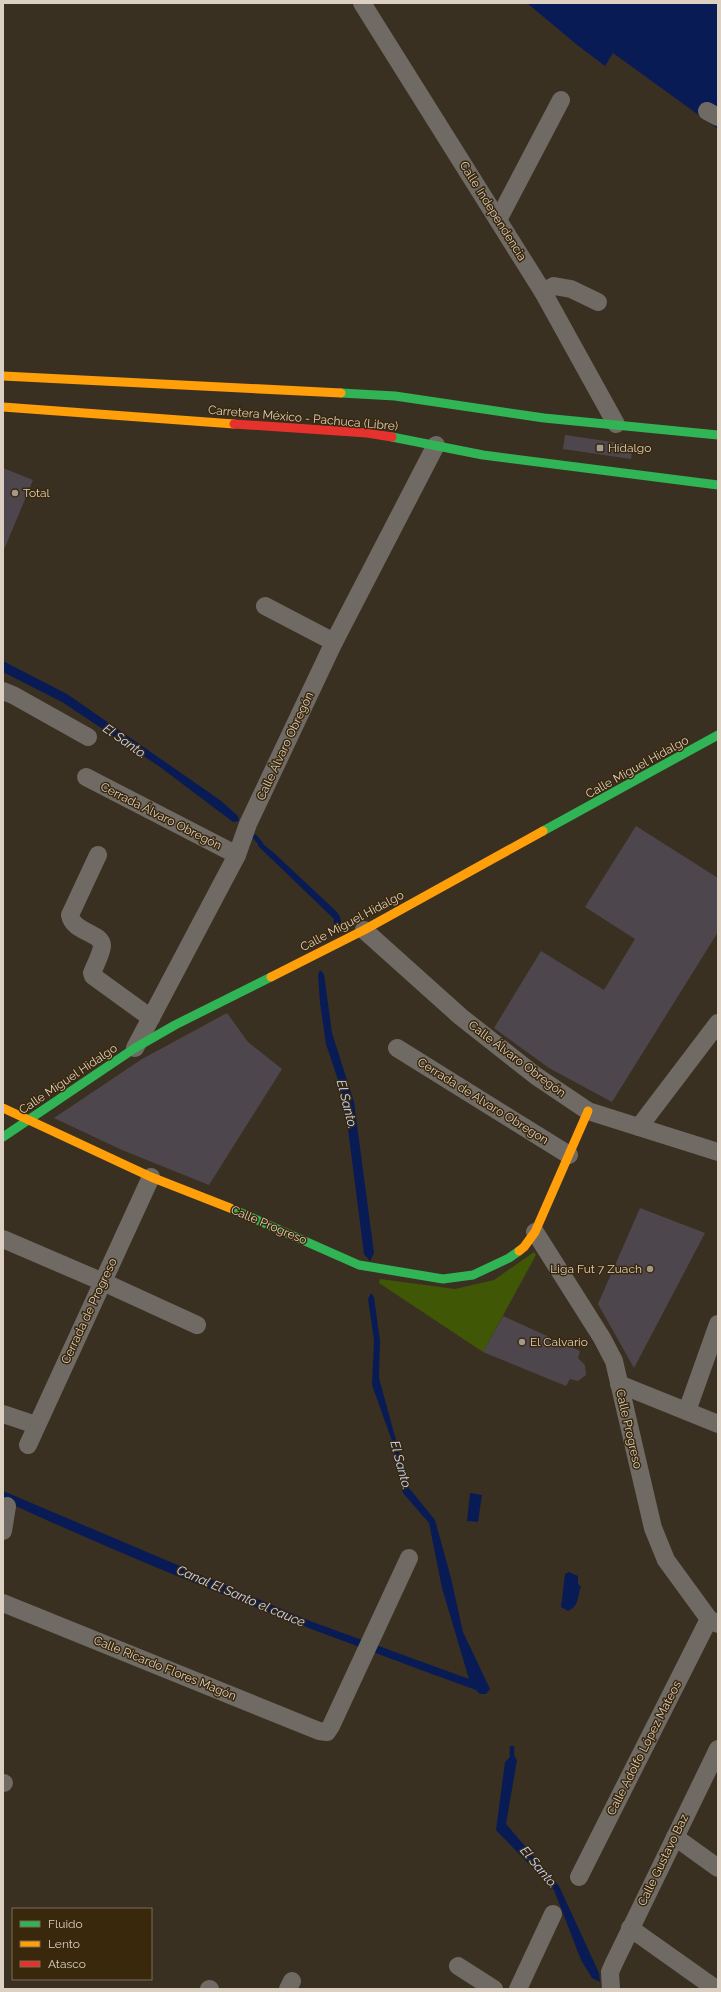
<svg xmlns="http://www.w3.org/2000/svg" width="721" height="1992" font-family="Raleway,sans-serif">
<style>
.green{fill:#405705}
.water{fill:#091b54}
.lines{fill:none;stroke-linecap:round;stroke-linejoin:round}
.stream{stroke:#091b54;stroke-width:4.5}
.building{fill:#4e464d}
.street{stroke:#6f6a64;stroke-width:18}
.fast{stroke:#30b455;stroke-width:9}
.slow{stroke:#ff9f0a;stroke-width:9}
.jam{stroke:#e5322d;stroke-width:9}
.poi-dot{fill:#a39889;stroke:#3a280d;stroke-width:1.5}
.labels{text-anchor:middle;dominant-baseline:central;stroke-width:3;stroke-linejoin:round;paint-order:stroke}
.street-label{font-size:12px;fill:#dbd0c1;stroke:#3a280d}
.poi-label{font-size:12px;fill:#dbd0c1;stroke:#3a280d;text-anchor:start}
.water-label{font-size:13px;font-style:italic;fill:#c3d7fe;stroke:#3a280d}
</style>
<rect width="100%" height="100%" fill="#3a3022"/>
<!-- green -->
<polygon class="green" points="534,1252 536,1255 483,1352 379,1283 380,1279 455,1289 494,1280"/>
<!-- water -->
<g class="water">
<polygon points="527,3 718,3 718,129 613,53 605,66 576,44"/>
<polygon points="3,661 67,694 220,800 238,816 239,821 233,822 160,767 62,702 3,672"/>
<path d="M258 840 273 852 337 912C346 924 339 931 327 936L333 928 334 919 258 846Z"/>
<polygon points="320,970 324,974 332,1033 354,1102 374,1253 370,1261 364,1254 348,1129 341,1089 326,1044 320,1003 318,975"/>
<path d="M371 1293 374 1297 380 1341 379 1378 409 1488 435 1520 451 1578 463 1632 490 1689 486 1694H480L476 1690C317 1632 157 1572 3 1500V1491L310 1621 469 1679 442 1588 429 1523 403 1493 392 1441 372 1385 374 1340 368 1299Z"/>
<polygon points="470,1493 482,1495 478,1522 467,1521"/>
<path d="M569 1572 578 1576V1584L581 1587C577 1595 580 1606 568 1611L561 1607 565 1574Z"/>
<polygon points="513,1754 517,1760 506,1824 559,1886 599,1973 600,1982 592,1978 581,1960 554,1890 496,1830 505,1762"/>
</g>
<g class="lines">
<!-- stream -->
<g class="stream">
<polyline points="255,837 261,844"/>
<polyline points="512,1748 512,1758"/>
</g>
</g>
<!-- building -->
<g class="building">
<polygon points="565,435 633,445 631,459 563,449"/>
<polygon points="3,468 33,480 3,552"/>
<polygon points="636,826 718,878 718,932 612,1102 549,1068 494,1028 541,951 604,990 635,939 585,907"/>
<polygon points="227,1013 248,1042 282,1069 209,1185 122,1150 54,1118 142,1059"/>
<polygon points="640,1208 705,1233 634,1368 598,1304"/>
<polygon points="503,1316 580,1351 578,1358 585,1365 586,1375 578,1381 570,1379 566,1386 483,1352"/>
</g>
<g class="lines">
<!-- street -->
<g class="street">
<polyline points="362,3 543,292 616,424"/>
<polyline points="707,111 718,117"/>
<polyline points="498,220 561,100"/>
<polyline points="543,292 554,286 571,289 598,302"/>
<polyline points="265,606 334,642"/>
<polyline points="3,691 13,695 88,737"/>
<polyline points="86,777 237,855"/>
<path d="M98 855 70 915C73 933 102 932 102 946 101 955 95 965 92 973L93 976 151 1018"/>
<polyline points="364,930 461,1017 536,1076 588,1111 718,1152"/>
<polyline points="135,1048 237,855 248,824 334,642 436,445"/>
<polyline points="397,1048 569,1155"/>
<polyline points="639,1127 718,1023"/>
<polyline points="535,1232 602,1338 614,1361 653,1528 666,1560 709,1619 718,1624"/>
<polyline points="3,1239 103,1282 197,1325"/>
<polyline points="619,1384 718,1424"/>
<polyline points="687,1411 718,1324"/>
<polyline points="3,1414 36,1425"/>
<polyline points="28,1445 151,1177"/>
<polyline points="3,1531 7,1506"/>
<polyline points="3,1603 319,1731 327,1732 331,1726 409,1558"/>
<polyline points="3,1783 4,1783"/>
<polyline points="675,1837 718,1868"/>
<polyline points="579,1877 709,1619"/>
<polyline points="630,1928 716,1989"/>
<polyline points="458,1966 494,1989"/>
<polyline points="209,1989 210,1989"/>
<polyline points="288,1989 292,1981"/>
<polyline points="518,1989 553,1914"/>
<polyline points="611,1989 610,1972 614,1963 718,1749"/>
</g>
<!-- fast -->
<g class="fast">
<polyline points="341,393 395,396 544,418 718,435"/>
<polyline points="392,437 483,455 718,485"/>
<polyline points="543,831 718,735"/>
<polyline points="3,1137 135,1048 175,1025 271,977"/>
<polyline points="230,1208 359,1265 443,1279 473,1275 509,1258 519,1251"/>
</g>
<!-- slow -->
<g class="slow">
<polyline points="3,376 341,393"/>
<polyline points="3,407 234,424"/>
<polyline points="271,977 364,930 543,831"/>
<polyline points="3,1108 151,1177 230,1208"/>
<polyline points="519,1251 524,1247 535,1232 588,1111"/>
</g>
<!-- jam -->
<polyline class="jam" points="234,424 367,433 392,437"/>
</g>
<!-- markers -->
<g class="poi-dot">
<rect x="596" y="444" width="8" height="8" rx="2"/>
<circle cx="15" cy="493" r="4"/>
<circle cx="650" cy="1269" r="4"/>
<circle cx="522" cy="1342" r="4"/>
</g>
<g class="labels">
<!-- street labels -->
<g class="street-label">
<text transform="translate(493 211) rotate(58)">Calle Independencia</text>
<text transform="translate(303 418) rotate(5)">Carretera México - Pachuca (Libre)</text>
<text transform="translate(285 746) rotate(-65)">Calle Álvaro Obregón</text>
<text transform="translate(637 767) rotate(-29)">Calle Miguel Hidalgo</text>
<text transform="translate(161 816) rotate(27)">Cerrada Álvaro Obregón</text>
<text transform="translate(352 921) rotate(-28)">Calle Miguel Hidalgo</text>
<text transform="translate(517 1059) rotate(37)">Calle Álvaro Obregón</text>
<text transform="translate(68 1079) rotate(-34)">Calle Miguel Hidalgo</text>
<text transform="translate(483 1101) rotate(32)">Cerrada de Alvaro Obregon</text>
<text transform="translate(269 1225) rotate(23)">Calle Progreso</text>
<text transform="translate(89 1311) rotate(-65)">Cerrada de Progreso</text>
<text transform="translate(629 1429) rotate(77)">Calle Progreso</text>
<text transform="translate(165 1668) rotate(22)">Calle Ricardo Flores Magón</text>
<text transform="translate(644 1748) rotate(-63)">Calle Adolfo López Mateos</text>
<text transform="translate(663 1860) rotate(-64)">Calle Gustavo Baz</text>
</g>
<!-- poi labels -->
<g class="poi-label">
<text x="608" y="448">Hidalgo</text>
<text x="23" y="493">Total</text>
<text x="642" y="1269" text-anchor="end">Liga Fut 7 Zuach</text>
<text x="530" y="1342">El Calvario</text>
</g>
<!-- water labels -->
<g class="water-label">
<text transform="translate(125 741) rotate(35)">El Santo.</text>
<text transform="translate(347 1104) rotate(76)">El Santo.</text>
<text transform="translate(401 1465) rotate(75)">El Santo.</text>
<text transform="translate(241 1596) rotate(23)">Canal El Santo el cauce</text>
<text transform="translate(539 1867) rotate(50)">El Santo.</text>
</g>
</g>
<!-- border -->
<rect width="721" height="1992" fill="none" stroke="#dbd0c1" stroke-width="8"/>
<!-- legend -->
<rect x="12" y="1908" width="140" height="72" fill="#3a280d" stroke="#7a6b55"/>
<rect x="20" y="1921" width="20" height="6" fill="#30b455" stroke="#7a6b55"/>
<text x="48" y="1928" font-size="12" fill="#dbd0c1">Fluido</text>
<rect x="20" y="1941" width="20" height="6" fill="#ff9f0a" stroke="#7a6b55"/>
<text x="48" y="1948" font-size="12" fill="#dbd0c1">Lento</text>
<rect x="20" y="1961" width="20" height="6" fill="#e5322d" stroke="#7a6b55"/>
<text x="48" y="1968" font-size="12" fill="#dbd0c1">Atasco</text>
</svg>
